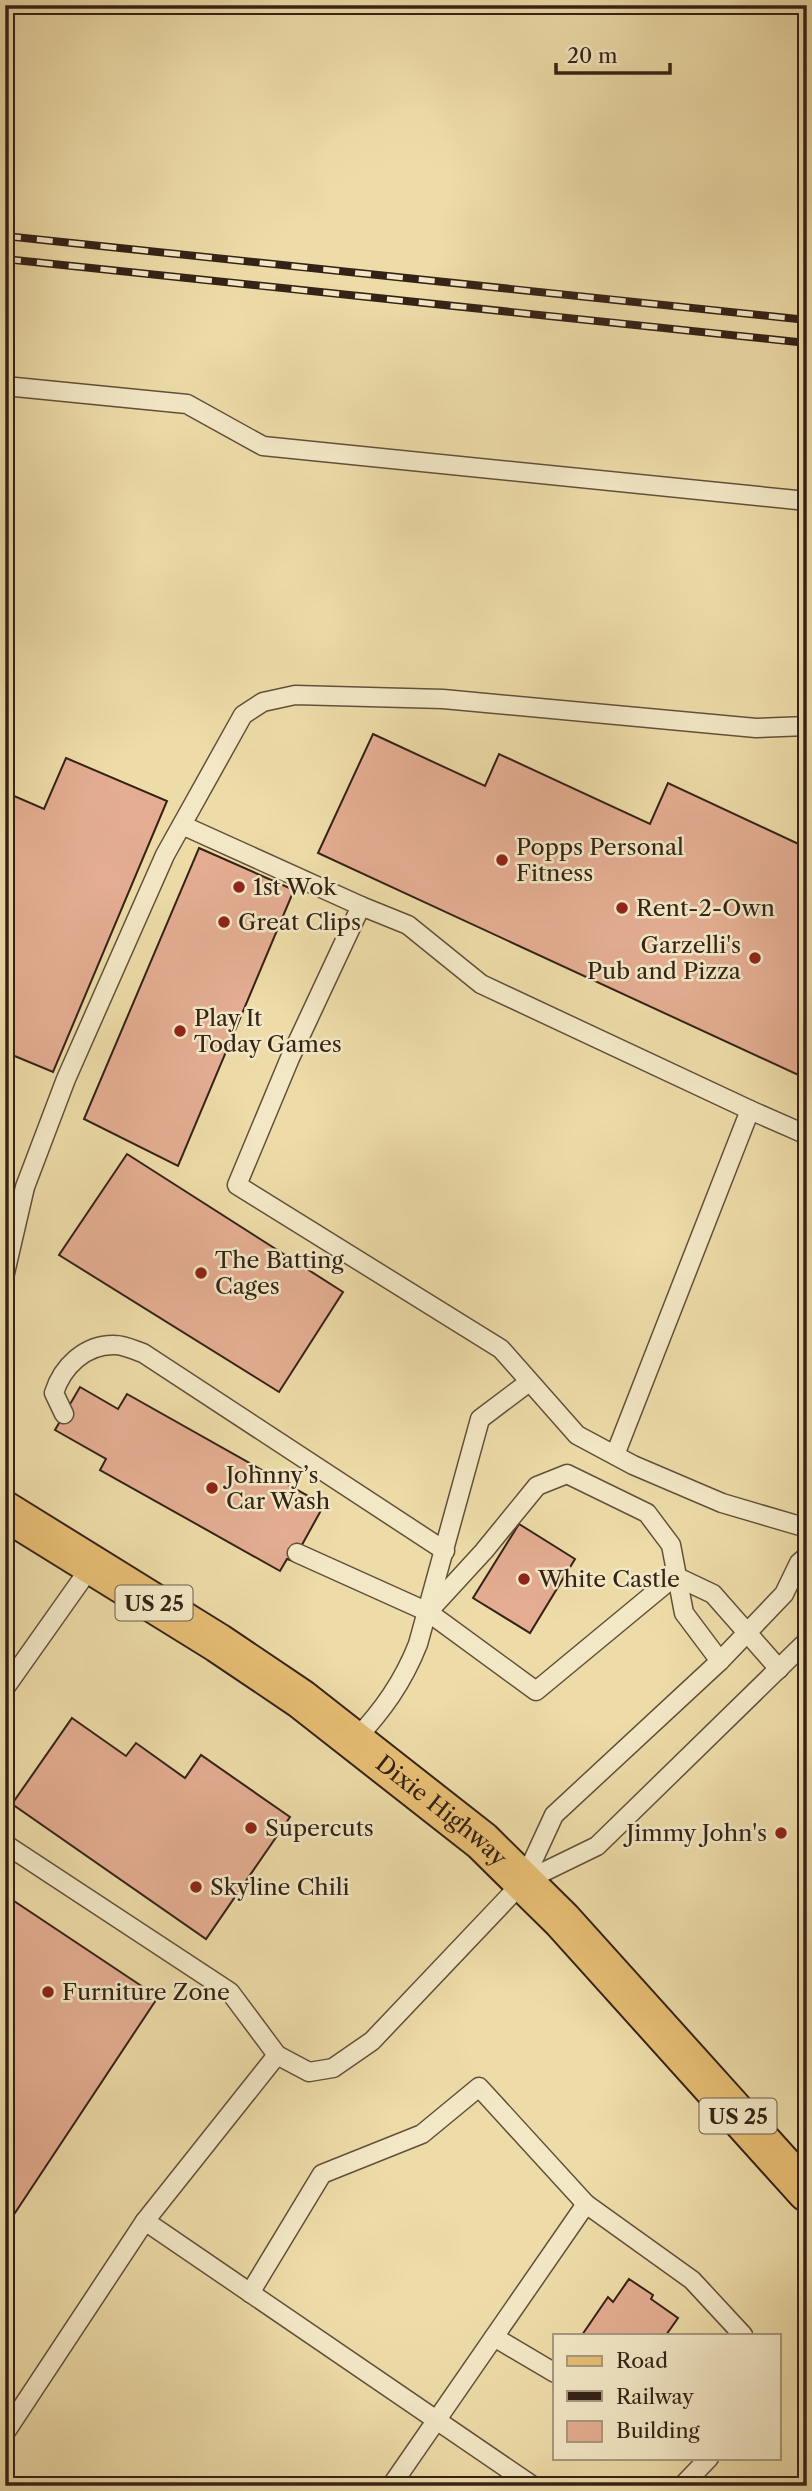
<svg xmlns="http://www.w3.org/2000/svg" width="812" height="2491" font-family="'Libre Caslon Text',serif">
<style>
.building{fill:#e4ad92;stroke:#342216;stroke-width:2}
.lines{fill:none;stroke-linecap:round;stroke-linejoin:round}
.lane-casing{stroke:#62503a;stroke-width:21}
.primary-casing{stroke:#342216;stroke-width:42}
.lane{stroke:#f3e8c6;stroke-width:18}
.primary{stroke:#e6be74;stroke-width:38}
.rail-casing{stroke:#342216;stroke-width:8}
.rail{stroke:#f3e8c6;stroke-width:5;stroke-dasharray:16;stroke-linecap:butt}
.poi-dot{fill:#8f2418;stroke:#f3e8c6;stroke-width:2.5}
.labels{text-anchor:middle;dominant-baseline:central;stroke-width:5;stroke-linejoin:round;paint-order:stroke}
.shield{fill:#f3e8c6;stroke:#6d5d4b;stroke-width:2}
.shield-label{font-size:21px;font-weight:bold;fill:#342216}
.poi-label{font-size:23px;fill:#342216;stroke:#f3e8c6;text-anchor:start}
.street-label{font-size:23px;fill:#342216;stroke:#f3e8c6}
</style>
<rect width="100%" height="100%" fill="#eddca8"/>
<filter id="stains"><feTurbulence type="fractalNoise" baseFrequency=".00286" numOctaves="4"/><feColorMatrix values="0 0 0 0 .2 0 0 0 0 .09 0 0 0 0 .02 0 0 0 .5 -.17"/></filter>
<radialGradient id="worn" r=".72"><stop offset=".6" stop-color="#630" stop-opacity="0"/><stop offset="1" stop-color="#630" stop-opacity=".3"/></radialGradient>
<!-- building -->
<g class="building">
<polygon points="373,734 485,786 499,754 650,824 668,783 807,848 807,1079 318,853"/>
<polygon points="66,758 167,801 53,1072 5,1052 5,792 44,809"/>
<polygon points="199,848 294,890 178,1166 84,1119"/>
<polygon points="127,1154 343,1292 279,1392 59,1255"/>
<polygon points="80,1387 118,1409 127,1394 324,1505 293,1561 287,1559 280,1571 100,1470 106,1459 55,1430"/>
<polygon points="519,1524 575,1559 530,1633 473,1598"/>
<polygon points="72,1718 126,1756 136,1743 185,1778 201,1755 290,1817 206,1939 12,1804"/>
<polygon points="5,1895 158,1997 5,2228"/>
<polygon points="629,2279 653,2295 651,2299 678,2318 666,2335 582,2335 608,2297 613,2302"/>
</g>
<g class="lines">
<!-- lane casing -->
<g class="lane-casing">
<g id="lane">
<polyline points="5,386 187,404 263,446 807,501"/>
<polyline points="182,825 361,906 290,1058 237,1185 501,1349 577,1435 633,1465 722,1503 807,1528"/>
<polyline points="361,906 408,925 481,984 750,1110 615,1455"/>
<polyline points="750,1110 807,1135"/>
<polyline points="5,1273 25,1187 66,1079 165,855 243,715 263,702 295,695 443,699 756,728 807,726"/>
<path d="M64 1414 54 1393C62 1367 85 1344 115 1345 124 1345 134 1350 143 1353L445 1551"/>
<polyline points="297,1553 428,1612 536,1691 675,1576"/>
<polyline points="675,1576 713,1594 779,1669"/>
<polyline points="428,1612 484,1551 537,1486 567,1474 647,1513 671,1545 684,1613 720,1661"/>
<polyline points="5,1688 92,1565"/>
<path d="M355 1740C383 1710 403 1682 418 1644L480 1419 529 1382"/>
<polyline points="5,1844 230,1992 277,2055 309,2072 333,2068 372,2041 523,1882 554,1815 720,1661 784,1594 799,1563 807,1556"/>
<polyline points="523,1882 597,1846 807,1641"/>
<polyline points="145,2221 533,2486"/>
<polyline points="250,2293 322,2174 422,2134 479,2087 586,2204 692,2280 743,2335"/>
<polyline points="494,2337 555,2373"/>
<polyline points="5,2433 145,2221 277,2055"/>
<polyline points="391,2486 586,2204"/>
<polyline points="682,2486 709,2458"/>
</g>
</g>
<!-- primary casing -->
<g class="primary-casing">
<g id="primary">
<path id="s1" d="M5 1511 218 1643 301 1699 482 1841 562 1920 807 2192"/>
</g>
</g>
<!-- lane -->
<use href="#lane" class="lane"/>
<!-- primary -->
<use href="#primary" class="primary"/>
<!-- rail casing -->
<g class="rail-casing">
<g id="rail">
<polyline points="5,236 807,320"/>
<polyline points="5,259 807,343"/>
</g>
</g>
<!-- rail -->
<use href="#rail" class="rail"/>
</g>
<!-- markers -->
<g class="poi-dot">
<circle cx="502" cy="860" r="7"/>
<circle cx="239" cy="887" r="7"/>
<circle cx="622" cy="908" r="7"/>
<circle cx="224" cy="922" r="7"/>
<circle cx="755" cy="958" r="7"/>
<circle cx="180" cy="1031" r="7"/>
<circle cx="201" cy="1273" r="7"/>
<circle cx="212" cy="1488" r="7"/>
<circle cx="524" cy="1579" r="7"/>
<circle cx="251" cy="1828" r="7"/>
<circle cx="781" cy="1833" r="7"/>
<circle cx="196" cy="1887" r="7"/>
<circle cx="48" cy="1992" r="7"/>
</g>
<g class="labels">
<!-- shield labels -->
<g class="shield">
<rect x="115.5" y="1585.5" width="77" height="35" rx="5"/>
<rect x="699.5" y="2098.5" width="77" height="35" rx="5"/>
</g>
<g class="shield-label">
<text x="154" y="1603">US 25</text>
<text x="738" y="2116">US 25</text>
</g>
<!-- poi labels -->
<g class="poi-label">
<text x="516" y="847">Popps Personal<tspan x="516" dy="26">Fitness</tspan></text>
<text x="253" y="887">1st Wok</text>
<text x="636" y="908">Rent-2-Own</text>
<text x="238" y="922">Great Clips</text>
<text x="741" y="945" text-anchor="end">Garzelli's<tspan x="741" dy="26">Pub and Pizza</tspan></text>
<text x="194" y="1018">Play It<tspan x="194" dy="26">Today Games</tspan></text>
<text x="215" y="1260">The Batting<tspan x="215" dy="26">Cages</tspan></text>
<text x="226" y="1475">Johnny’s<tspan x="226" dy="26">Car Wash</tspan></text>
<text x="538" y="1579">White Castle</text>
<text x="265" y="1828">Supercuts</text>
<text x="767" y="1833" text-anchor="end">Jimmy John's</text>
<text x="210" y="1887">Skyline Chili</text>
<text x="62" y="1992">Furniture Zone</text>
</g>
<!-- street labels -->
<g class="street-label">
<text stroke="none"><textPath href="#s1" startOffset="530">Dixie Highway</textPath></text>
</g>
</g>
<!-- margin -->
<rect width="812" height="2491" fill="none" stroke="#eddca8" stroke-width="28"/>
<rect x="7" y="7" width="798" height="2477" fill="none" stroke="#342216" stroke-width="3.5"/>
<rect x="14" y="14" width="784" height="2463" fill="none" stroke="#342216" stroke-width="2"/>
<!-- legend -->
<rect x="553" y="2334" width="228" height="126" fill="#f3e8c6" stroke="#a79980" stroke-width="2"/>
<rect x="567" y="2356" width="35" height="10" fill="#e6be74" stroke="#a79980" stroke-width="2"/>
<text x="616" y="2368" font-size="21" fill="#342216">Road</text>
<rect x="567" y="2391" width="35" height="10" fill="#342216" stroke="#a79980" stroke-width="2"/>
<text x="616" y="2404" font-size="21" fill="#342216">Railway</text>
<rect x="567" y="2421" width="35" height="21" fill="#e4ad92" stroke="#a79980" stroke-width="2"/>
<text x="616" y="2438" font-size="21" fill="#342216">Building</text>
<!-- scale -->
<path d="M556 63v10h114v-10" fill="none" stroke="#342216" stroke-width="3.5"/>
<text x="567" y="63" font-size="21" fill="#342216" stroke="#f3e8c6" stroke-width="5" paint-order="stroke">20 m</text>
<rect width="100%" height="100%" filter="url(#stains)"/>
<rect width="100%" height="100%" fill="url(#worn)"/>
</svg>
